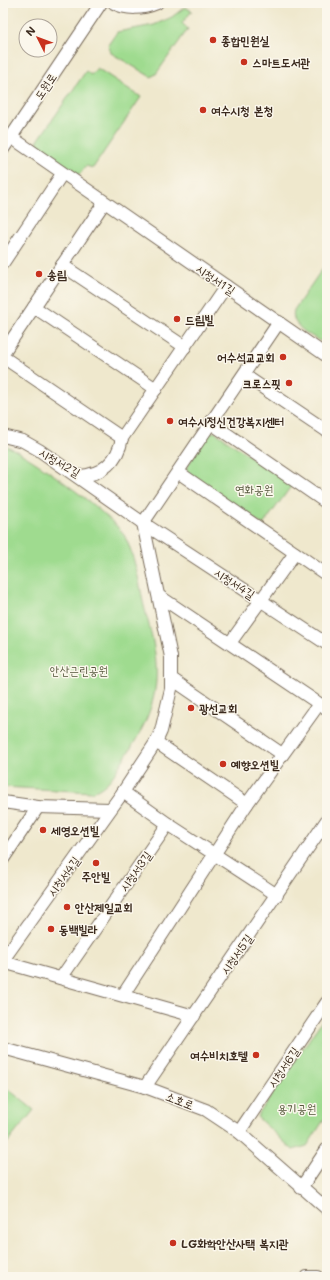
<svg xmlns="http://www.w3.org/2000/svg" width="330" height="1280" font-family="Mali,'Poor Story',sans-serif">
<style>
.green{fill:#9fdb8f;stroke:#6d8256}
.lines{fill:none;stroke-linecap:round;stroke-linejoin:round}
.minor-casing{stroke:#7a6c5b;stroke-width:14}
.minor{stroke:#fff;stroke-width:12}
.poi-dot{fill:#c8321e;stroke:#fbf7ec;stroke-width:1.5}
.labels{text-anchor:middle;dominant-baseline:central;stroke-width:3;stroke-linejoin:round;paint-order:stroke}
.poi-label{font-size:12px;font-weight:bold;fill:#3b2a1e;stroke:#fbf7ec;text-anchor:start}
.street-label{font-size:12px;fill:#3b2a1e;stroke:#fbf7ec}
.park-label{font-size:12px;fill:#54563a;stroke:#fbf7ec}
</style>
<rect width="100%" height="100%" fill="#fbf7ec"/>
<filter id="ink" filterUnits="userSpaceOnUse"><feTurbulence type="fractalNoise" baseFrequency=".025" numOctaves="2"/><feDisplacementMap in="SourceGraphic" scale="8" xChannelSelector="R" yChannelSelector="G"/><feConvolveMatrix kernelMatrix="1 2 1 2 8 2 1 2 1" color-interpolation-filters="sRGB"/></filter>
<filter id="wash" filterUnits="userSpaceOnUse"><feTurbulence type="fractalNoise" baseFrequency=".012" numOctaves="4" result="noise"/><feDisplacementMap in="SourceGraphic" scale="16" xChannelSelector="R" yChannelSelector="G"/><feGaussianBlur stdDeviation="0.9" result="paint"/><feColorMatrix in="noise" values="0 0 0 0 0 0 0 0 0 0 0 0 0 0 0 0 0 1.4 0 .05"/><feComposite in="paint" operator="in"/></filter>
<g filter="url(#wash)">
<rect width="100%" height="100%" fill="#efe8cd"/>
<!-- green -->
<g class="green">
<polygon points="185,7 192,11 182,23 188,29 156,74 151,77 111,53 108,45 117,32 154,25 172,17"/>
<polygon points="97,68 141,97 93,168 86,166 80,174 77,174 39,147 37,142 86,71 91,75"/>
<path d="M327 262V345C314 337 289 327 294 310Z"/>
<polygon points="215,432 292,485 263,525 188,473 186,468 209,433"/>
<path d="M3 445C24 450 113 516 124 535 133 550 140 584 143 602 148 622 155 644 156 664 159 700 143 731 123 760 115 773 108 787 92 792L3 787Z"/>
<polygon points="327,1013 327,1115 307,1146 293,1150 257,1117"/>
<polygon points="3,1085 34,1110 3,1148"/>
</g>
</g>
<g filter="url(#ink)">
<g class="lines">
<!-- minor casing -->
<g class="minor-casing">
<g id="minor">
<path d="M114 3C127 10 143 9 157 3"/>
<polyline points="11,137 327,356"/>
<polyline points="3,149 101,3"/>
<polyline points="3,263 62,174"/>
<polyline points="62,265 185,347"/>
<polyline points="34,307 156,389"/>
<polyline points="3,353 104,203"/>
<polyline points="3,357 122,438"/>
<polyline points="244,375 327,431"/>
<polyline points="211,423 327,503"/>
<polyline points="3,436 23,441 39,450 143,523 327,644"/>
<polyline points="178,472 327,575"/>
<path d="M79 476C102 475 118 461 122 438L226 286"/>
<polyline points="159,596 327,709"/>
<polyline points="230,643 295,553"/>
<polyline points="172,679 282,754"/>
<polyline points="156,742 247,804"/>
<polyline points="123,792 168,824 277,895"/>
<polyline points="3,802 38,807 110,809"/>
<polyline points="3,859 38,807"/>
<polyline points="3,960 123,792 156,742 161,731 171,689 171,657 143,523 279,322"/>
<polyline points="3,962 194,1016"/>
<polyline points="61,978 168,824"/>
<polyline points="123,995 247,804 319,704"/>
<polyline points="3,1048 145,1087 206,1110 239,1132 327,1209"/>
<polyline points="145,1087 327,820"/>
<polyline points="239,1132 327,1002"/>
<polyline points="301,1188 327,1149"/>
<polyline points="307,1277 318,1277"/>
</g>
</g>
<!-- minor -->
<use href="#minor" class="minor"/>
</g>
</g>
<!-- markers -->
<g class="poi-dot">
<circle cx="213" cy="40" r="4"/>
<circle cx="244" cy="62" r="4"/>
<circle cx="203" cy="110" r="4"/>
<circle cx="39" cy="274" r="4"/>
<circle cx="177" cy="319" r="4"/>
<circle cx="283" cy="357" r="4"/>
<circle cx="289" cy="383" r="4"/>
<circle cx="170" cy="421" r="4"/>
<circle cx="191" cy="708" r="4"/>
<circle cx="223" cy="764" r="4"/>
<circle cx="43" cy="830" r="4"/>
<circle cx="96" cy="863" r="4"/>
<circle cx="67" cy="907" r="4"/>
<circle cx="51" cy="929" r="4"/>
<circle cx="256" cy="1055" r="4"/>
<circle cx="173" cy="1243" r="4"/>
</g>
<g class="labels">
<!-- poi labels -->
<g class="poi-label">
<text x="221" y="40">종합민원실</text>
<text x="252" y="62">스마트도서관</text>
<text x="211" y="110">여수시청 본청</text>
<text x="47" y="274">송림</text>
<text x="185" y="319">드림빌</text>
<text x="275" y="357" text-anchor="end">어수석교교회</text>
<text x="281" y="383" text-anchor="end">크로스핏</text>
<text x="178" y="421">여수시정신건강복지센터</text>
<text x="199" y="708">광선교회</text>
<text x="231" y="764">예향오션빌</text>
<text x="51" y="830">세영오션빌</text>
<text x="96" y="876" text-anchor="middle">주안빌</text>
<text x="75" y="907">안산제일교회</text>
<text x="59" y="929">동백빌라</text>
<text x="248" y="1055" text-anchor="end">여수비치호텔</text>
<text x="181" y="1243">LG화학안산사택 복지관</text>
</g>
<!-- street labels -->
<g class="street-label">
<text transform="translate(45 86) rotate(-56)">도원로</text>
<text transform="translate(216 279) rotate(34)">시청서1길</text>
<text transform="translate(60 462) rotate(30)">시청서2길</text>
<text transform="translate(235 583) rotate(33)">시청서4길</text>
<text transform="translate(135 871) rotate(-55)">시청서3길</text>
<text transform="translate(63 876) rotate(-54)">시청서4길</text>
<text transform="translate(236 954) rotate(-55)">시청서5길</text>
<text transform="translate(283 1067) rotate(-56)">시청서6길</text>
<text transform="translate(180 1100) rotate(21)">소호로</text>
</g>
<!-- park labels -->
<g class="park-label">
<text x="254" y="489">연화공원</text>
<text x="79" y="670">안산근린공원</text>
<text x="297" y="1108">용기공원</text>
</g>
</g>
<!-- margin -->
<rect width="330" height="1280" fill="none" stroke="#fbf7ec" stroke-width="16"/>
<!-- north arrow -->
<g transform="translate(38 38) rotate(312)"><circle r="19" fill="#fbf7ec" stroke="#aea59a"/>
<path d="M0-3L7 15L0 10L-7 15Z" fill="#c8321e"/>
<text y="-6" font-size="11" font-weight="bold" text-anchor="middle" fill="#3b2a1e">N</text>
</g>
</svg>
